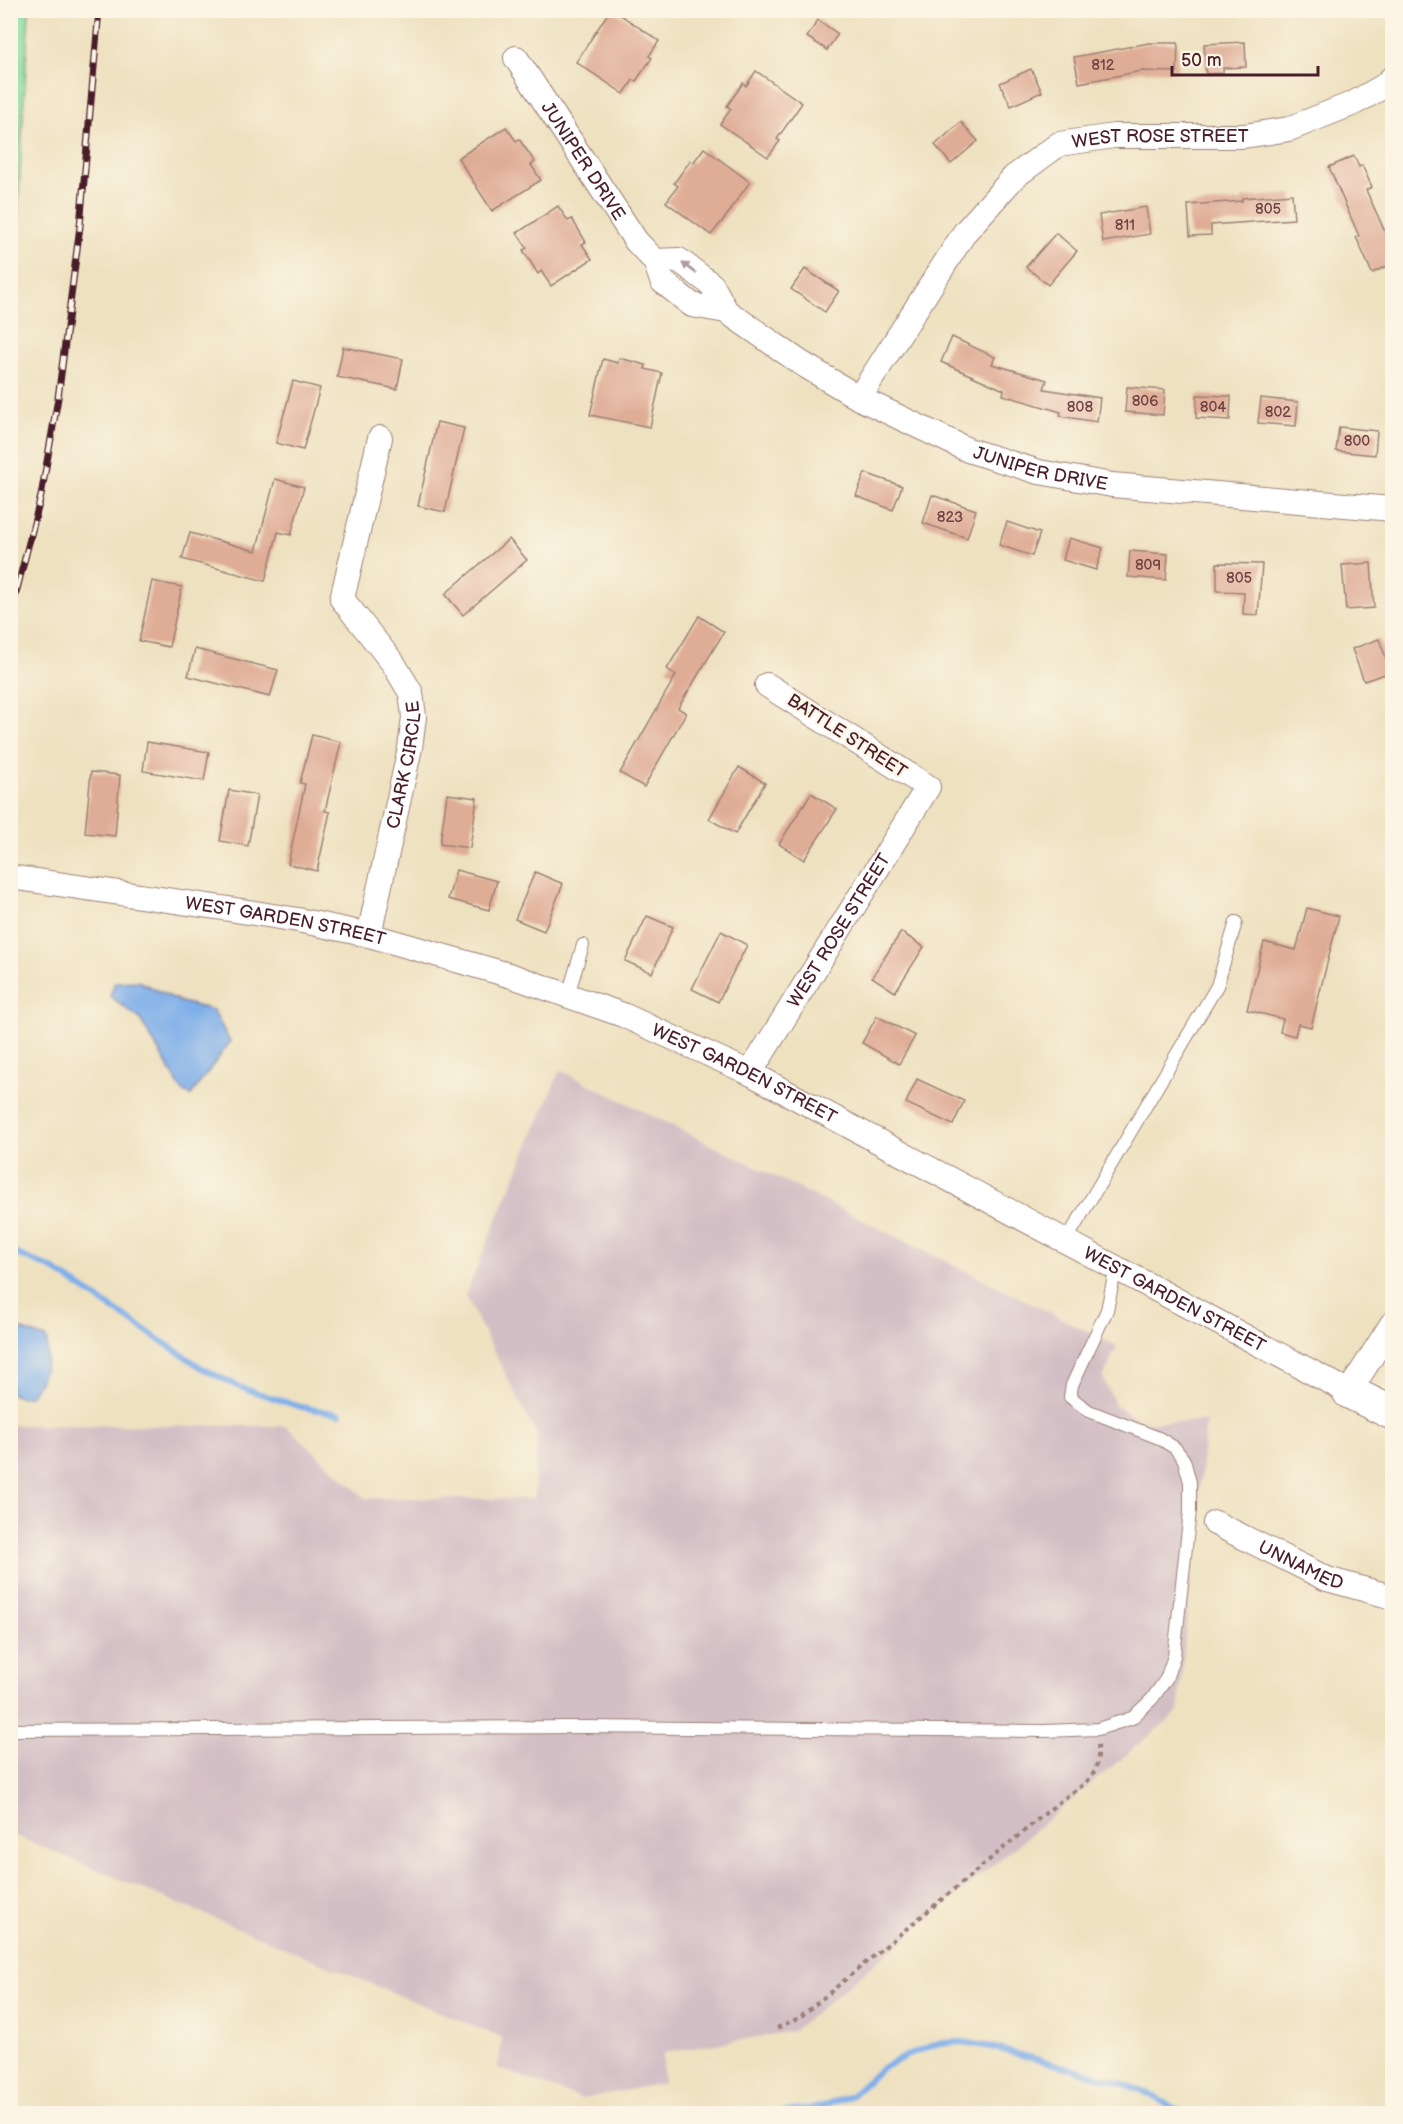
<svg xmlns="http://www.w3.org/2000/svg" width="1403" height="2124" font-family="'Balsamiq Sans',sans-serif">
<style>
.industrial{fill:#d2bec5}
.green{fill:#84db9f;stroke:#677d65;stroke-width:1.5}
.water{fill:#7eaee9;stroke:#64668a;stroke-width:1.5}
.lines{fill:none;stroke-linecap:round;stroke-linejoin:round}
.stream{stroke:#7eaee9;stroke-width:6}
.building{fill:#dfac95}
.lane-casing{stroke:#9c8076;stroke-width:14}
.street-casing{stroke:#9c8076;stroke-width:26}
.secondary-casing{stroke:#9c8076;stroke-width:35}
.path{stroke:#9c8076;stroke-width:4;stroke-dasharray:4.5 4.5;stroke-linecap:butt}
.lane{stroke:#fff;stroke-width:12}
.street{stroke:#fff;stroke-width:24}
.secondary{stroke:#fff;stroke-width:33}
.rail-casing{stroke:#4a1f2b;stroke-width:7}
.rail{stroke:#fcf5e5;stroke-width:4.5;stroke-dasharray:14;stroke-linecap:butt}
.oneway{fill:#ae9aa0}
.labels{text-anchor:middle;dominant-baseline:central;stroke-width:4.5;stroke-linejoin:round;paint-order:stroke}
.number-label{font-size:15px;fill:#6f4246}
.street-label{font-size:18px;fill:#4a1f2b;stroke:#fcf5e5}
</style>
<rect width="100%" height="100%" fill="#fcf5e5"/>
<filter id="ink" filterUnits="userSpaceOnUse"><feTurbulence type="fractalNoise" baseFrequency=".0167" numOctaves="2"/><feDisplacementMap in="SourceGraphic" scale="12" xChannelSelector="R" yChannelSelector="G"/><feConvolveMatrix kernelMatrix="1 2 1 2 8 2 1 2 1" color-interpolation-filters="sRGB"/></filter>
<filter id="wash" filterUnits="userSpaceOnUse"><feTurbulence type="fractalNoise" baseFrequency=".008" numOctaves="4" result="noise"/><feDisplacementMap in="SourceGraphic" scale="24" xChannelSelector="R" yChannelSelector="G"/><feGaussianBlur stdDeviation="1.35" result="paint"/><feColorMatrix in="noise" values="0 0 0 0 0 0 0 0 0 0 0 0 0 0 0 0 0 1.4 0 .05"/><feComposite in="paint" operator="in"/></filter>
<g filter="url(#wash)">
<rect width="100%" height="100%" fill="#eee1c0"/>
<!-- industrial -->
<polygon class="industrial" points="560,1070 1117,1346 1103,1378 1116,1406 1142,1422 1206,1421 1178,1712 793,2031 663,2053 663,2083 582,2099 498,2068 502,2038 11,1834 10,1425 286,1426 365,1498 534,1499 537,1436 465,1295"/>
<!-- green -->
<polygon class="green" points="11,10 29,11 13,295 11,314"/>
<!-- water -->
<g class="water">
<polygon points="138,981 181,1002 213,1010 230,1042 191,1095 183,1092 140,1019 110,996 115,982"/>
<path d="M11 1326 46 1338C51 1360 43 1378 30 1396L19 1397 11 1394Z"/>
</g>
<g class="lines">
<!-- stream -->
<g class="stream">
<polyline points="10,1251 53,1269 202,1368 239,1387 301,1407 340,1414"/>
<polyline points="768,2114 822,2107 852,2095 882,2068 906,2056 939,2043 962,2042 991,2047 1109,2079 1143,2091 1185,2114"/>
</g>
</g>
<g id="blocks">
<!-- building -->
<g class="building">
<polygon points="610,10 613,10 659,41 649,56 652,58 636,81 633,80 624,94 576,62"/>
<polygon points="818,20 838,34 827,50 807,37"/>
<polygon points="1245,42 1246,67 1223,68 1223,73 1206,74 1204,44"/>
<polygon points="1149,43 1178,43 1177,72 1142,71 1079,83 1074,57"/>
<polygon points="1031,69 1042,92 1011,106 1000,83"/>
<polygon points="756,71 802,103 777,139 780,141 768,157 720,124 731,109 727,106 743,83 746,86"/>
<polygon points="961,122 978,141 951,164 935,145"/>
<polygon points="506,127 516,141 519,139 535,162 531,165 541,180 492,211 458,158"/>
<polygon points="704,148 750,182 731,208 732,209 711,235 666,202 678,186 674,183 690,161 693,163"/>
<polygon points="1354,156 1359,167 1362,165 1372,187 1366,190 1392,247 1392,264 1372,273 1356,237 1359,236 1329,167"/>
<polygon points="1292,194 1294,219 1211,225 1211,235 1190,236 1188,205 1242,201 1242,198"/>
<polygon points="558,206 568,221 572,219 586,242 582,244 592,259 551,286 541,271 538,274 523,250 527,248 517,233"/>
<polygon points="1146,207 1150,234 1103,242 1099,215"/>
<polygon points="1056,233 1077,251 1048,285 1026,267"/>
<polygon points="805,269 839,291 825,312 791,289"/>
<polygon points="952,337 995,357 992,364 1047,380 1044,389 1100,398 1097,422 1060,416 1061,412 1003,395 1004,390 941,362"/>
<polygon points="343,347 403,359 397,389 337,377"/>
<polygon points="619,358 646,365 645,369 662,373 650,427 590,415 603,359 618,363"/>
<polygon points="293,381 320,388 303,450 276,443"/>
<polygon points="1127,387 1165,390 1163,415 1125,412"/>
<polygon points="1197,395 1231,396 1230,420 1196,418"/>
<polygon points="1261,398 1298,402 1296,426 1258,423"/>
<polygon points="437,422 464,428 445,512 418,506"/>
<polygon points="1339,427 1377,431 1375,455 1336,451"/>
<polygon points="865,473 902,486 893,510 856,496"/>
<polygon points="275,479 304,487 291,535 278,532 265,581 182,559 190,533 256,551"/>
<polygon points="932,495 976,510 967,538 923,523"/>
<polygon points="1007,522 1040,533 1032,556 999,545"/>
<polygon points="1069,538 1103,548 1096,570 1063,560"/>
<polygon points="509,539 527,560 463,615 445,594"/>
<polygon points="1130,551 1168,554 1166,580 1128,577"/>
<polygon points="1217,563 1262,564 1258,615 1243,614 1244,592 1217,591"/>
<polygon points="1371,563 1374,608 1346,610 1342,565"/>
<polygon points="152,581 182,587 169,647 139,641"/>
<polygon points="699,616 724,632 678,708 686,713 644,787 620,773 676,675 667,669"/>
<polygon points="1379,639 1391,672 1364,681 1352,649"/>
<polygon points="195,649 278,670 270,697 188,676"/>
<polygon points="312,735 341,742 325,811 330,812 317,871 288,864 305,784 300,783"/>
<polygon points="147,742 209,752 204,781 143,771"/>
<polygon points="739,767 765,783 735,834 709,819"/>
<polygon points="91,772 120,775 115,836 85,833"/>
<polygon points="229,790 257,795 248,846 220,841"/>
<polygon points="811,793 837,809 804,860 779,844"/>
<polygon points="447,794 477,798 470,848 440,844"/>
<polygon points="456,870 497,881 489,910 448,899"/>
<polygon points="535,872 563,884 544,931 515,919"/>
<polygon points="1307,908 1339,916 1311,1027 1298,1024 1295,1036 1280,1032 1283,1019 1247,1010 1264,942 1296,950"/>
<polygon points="647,916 673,927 652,973 625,961"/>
<polygon points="721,931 747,945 718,1002 692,989"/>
<polygon points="901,932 924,947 895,992 872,977"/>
<polygon points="877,1016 915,1036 899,1064 862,1043"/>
<polygon points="917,1079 964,1101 953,1125 906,1103"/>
</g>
</g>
</g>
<g filter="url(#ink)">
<use href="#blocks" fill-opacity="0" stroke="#9c8076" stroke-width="1.5"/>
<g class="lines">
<!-- lane casing -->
<g class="lane-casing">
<g id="lane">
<polyline points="568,995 583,945"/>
<polyline points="1066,1241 1217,986 1236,922"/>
<polyline points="10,1730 583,1727 1044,1731 1098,1729 1132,1718 1152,1699 1166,1679 1174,1656 1190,1511 1190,1482 1184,1460 1175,1448 1159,1438 1089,1411 1070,1397 1072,1385 1107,1310 1116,1267"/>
</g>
</g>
<!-- street casing -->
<g class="street-casing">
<g id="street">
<path id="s1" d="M516 58 636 241 655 261"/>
<path id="s2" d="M726 311 712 285 679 260 655 261 662 281 692 305 726 311 801 363 859 398 968 450 1039 472 1112 485 1392 509"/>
<path id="s3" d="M859 398 965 232 1014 177 1059 144 1114 136H1244L1289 129 1354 103 1384 86 1392 78"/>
<path id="s4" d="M10 877 229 909 298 920 369 935 512 976 623 1015 750 1073 1349 1392 1392 1324"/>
<path id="s5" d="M369 935 410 748 414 717 411 693 393 663 342 599 380 438"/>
<path id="s6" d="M750 1073 928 787 767 685"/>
<path id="s7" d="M1215 1523 1327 1579 1392 1597"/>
</g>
</g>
<!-- secondary casing -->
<g class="secondary-casing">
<polyline id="secondary" points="1349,1392 1392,1413"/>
</g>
<!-- path -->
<path class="path" d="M777 2028 799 2018 1059 1802C1087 1781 1100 1780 1098 1742"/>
<!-- lane -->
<use href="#lane" class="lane"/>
<!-- street -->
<use href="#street" class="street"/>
<!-- secondary -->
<use href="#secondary" class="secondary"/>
<!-- rail casing -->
<g class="rail-casing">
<polyline id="rail" points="10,616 41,496 58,398 80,226 99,10"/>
</g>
<!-- rail -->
<use href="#rail" class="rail"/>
</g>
<!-- one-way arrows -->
<defs><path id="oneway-solid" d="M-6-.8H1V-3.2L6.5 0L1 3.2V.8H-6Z" transform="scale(1.5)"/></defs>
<use class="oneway" href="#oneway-solid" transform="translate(689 268) rotate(-143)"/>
</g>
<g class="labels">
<!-- number labels -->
<g class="number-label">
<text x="1103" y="65">812</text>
<text x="1268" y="209">805</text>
<text x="1125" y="225">811</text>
<text x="1145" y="401">806</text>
<text x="1080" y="407">808</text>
<text x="1213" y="407">804</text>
<text x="1278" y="412">802</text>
<text x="1357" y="441">800</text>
<text x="950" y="517">823</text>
<text x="1148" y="565">809</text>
<text x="1239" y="578">805</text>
</g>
<!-- street labels -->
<g class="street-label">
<text stroke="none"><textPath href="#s3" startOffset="428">WEST ROSE STREET</textPath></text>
<text stroke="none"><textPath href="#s1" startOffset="123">JUNIPER DRIVE</textPath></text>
<text stroke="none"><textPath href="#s2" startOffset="544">JUNIPER DRIVE</textPath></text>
<text transform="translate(847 736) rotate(33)">BATTLE STREET</text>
<text stroke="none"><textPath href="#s5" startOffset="174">CLARK CIRCLE</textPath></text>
<text stroke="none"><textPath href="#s4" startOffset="279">WEST GARDEN STREET</textPath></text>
<text stroke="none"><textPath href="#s6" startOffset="168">WEST ROSE STREET</textPath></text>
<text stroke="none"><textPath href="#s4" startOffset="765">WEST GARDEN STREET</textPath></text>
<text stroke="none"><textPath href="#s4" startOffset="1251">WEST GARDEN STREET</textPath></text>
<text stroke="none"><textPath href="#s7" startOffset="96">UNNAMED</textPath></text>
</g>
</g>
<!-- margin -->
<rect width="1403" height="2124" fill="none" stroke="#fcf5e5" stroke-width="36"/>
<!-- scale -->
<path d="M1172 66v9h146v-9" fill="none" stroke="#4a1f2b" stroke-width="3"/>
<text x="1181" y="66" font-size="18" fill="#4a1f2b" stroke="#fcf5e5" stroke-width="4.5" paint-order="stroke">50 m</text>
</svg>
